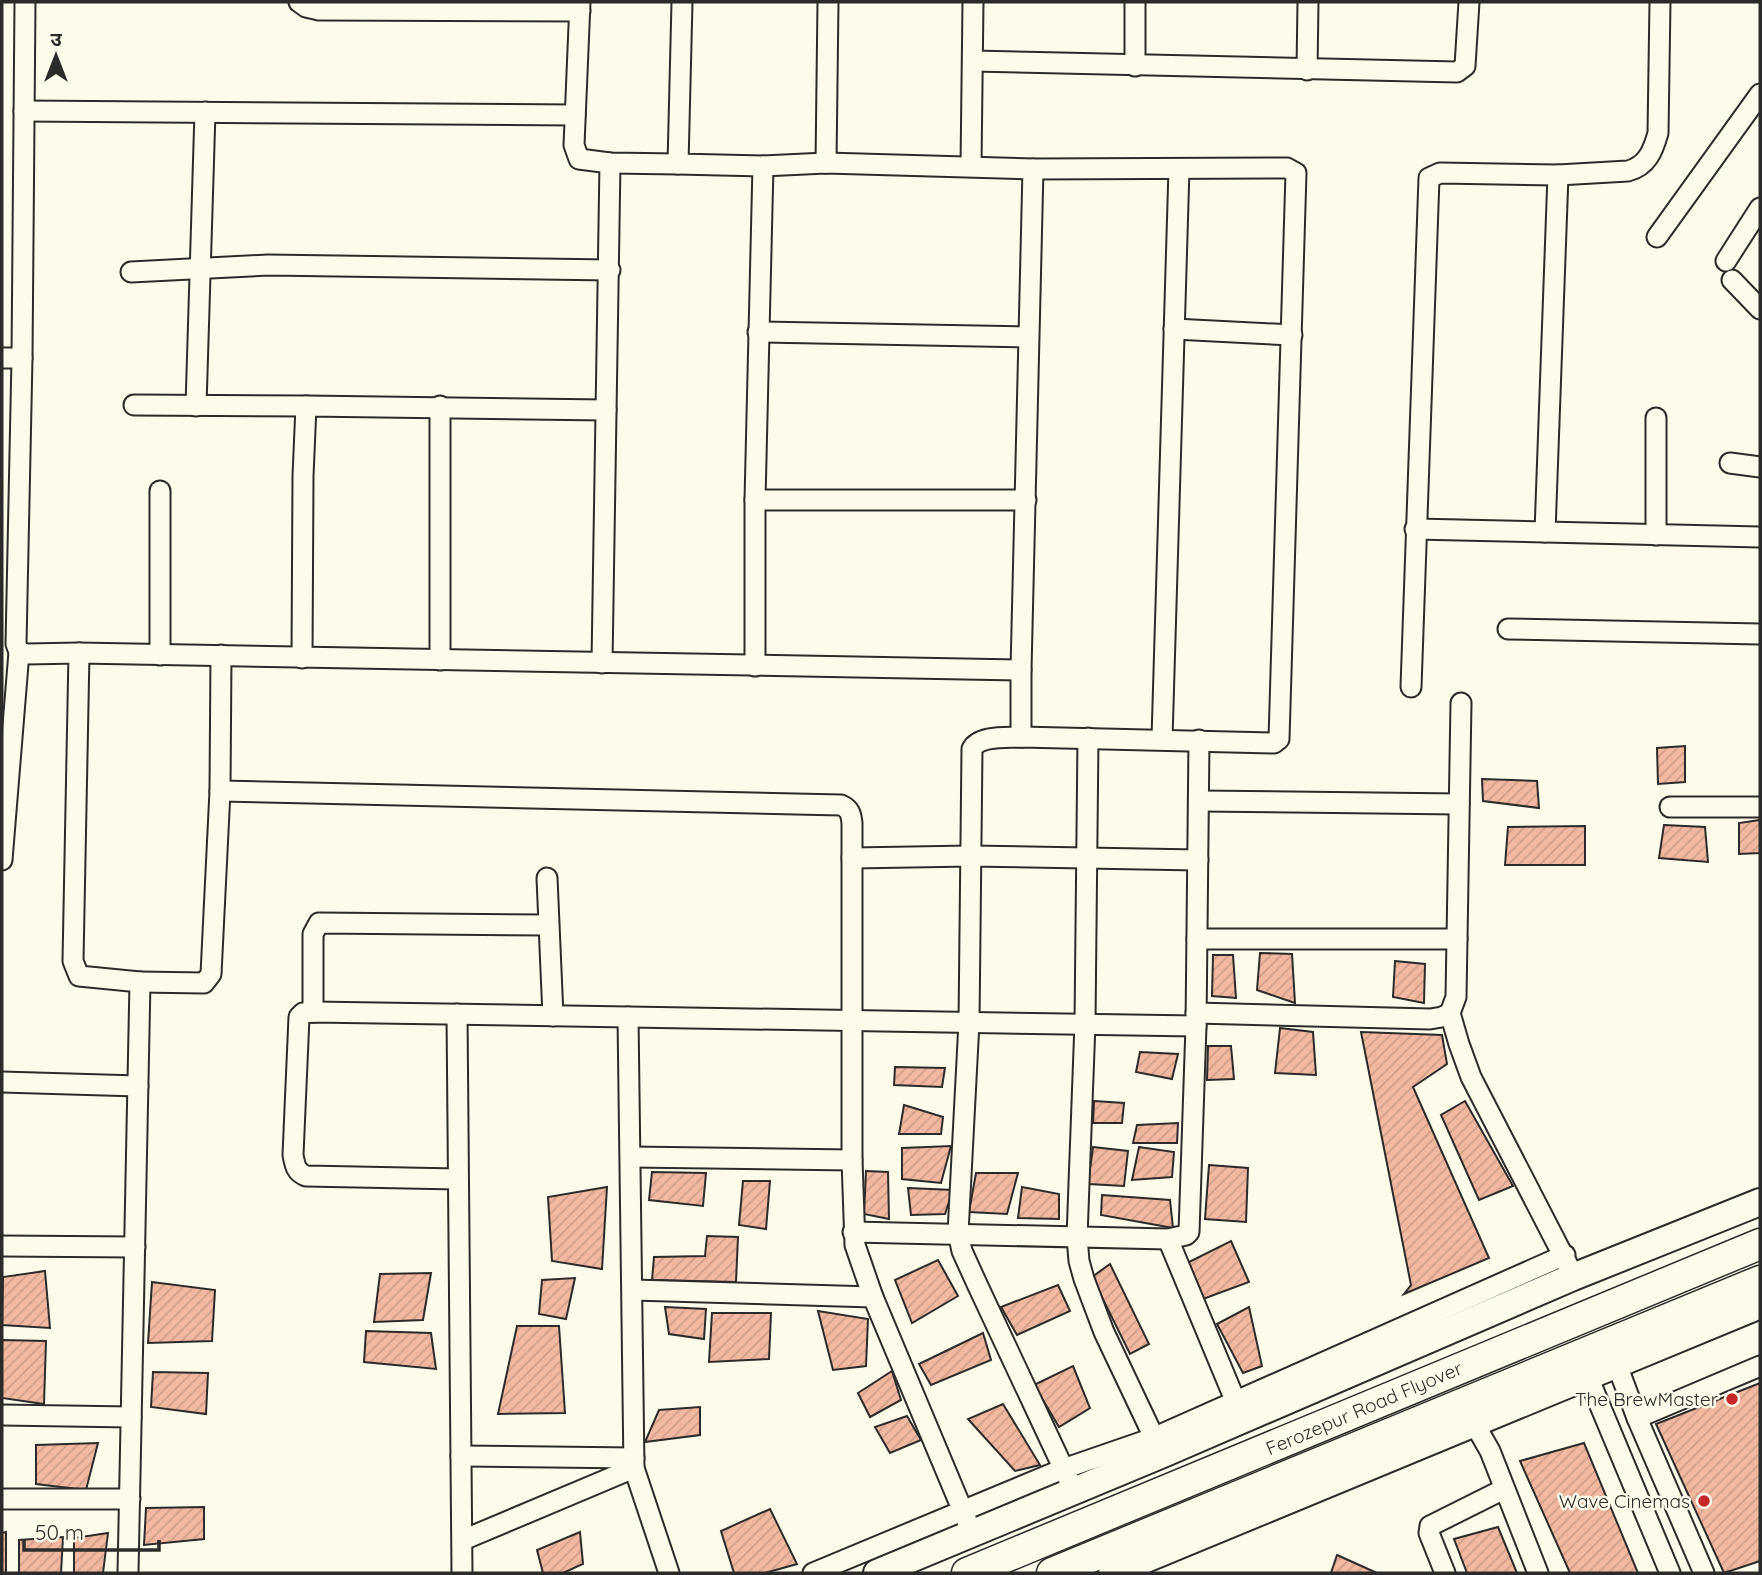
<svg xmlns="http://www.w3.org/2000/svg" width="1762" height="1575" font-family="Quicksand,'Noto Sans Devanagari',sans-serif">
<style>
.building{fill:url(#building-hatch);stroke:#2b2b2b;stroke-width:2}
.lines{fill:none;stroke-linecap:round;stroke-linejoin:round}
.minor-casing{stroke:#2b2b2b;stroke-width:23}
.major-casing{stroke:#2b2b2b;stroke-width:30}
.highway-casing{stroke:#2b2b2b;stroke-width:33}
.minor{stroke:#fdfbea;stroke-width:19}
.major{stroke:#fdfbea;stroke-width:26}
.highway{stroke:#fdfbea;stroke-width:30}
.poi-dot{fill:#c62828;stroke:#fdfbea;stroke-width:2.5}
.labels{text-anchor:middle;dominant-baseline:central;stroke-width:5;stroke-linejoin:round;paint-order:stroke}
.poi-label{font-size:19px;fill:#2b2b2b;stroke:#fdfbea;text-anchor:end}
.street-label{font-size:19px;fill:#2b2b2b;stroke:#fdfbea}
</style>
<defs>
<pattern id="building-hatch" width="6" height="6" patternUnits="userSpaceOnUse" patternTransform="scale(1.75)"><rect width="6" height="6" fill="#f2b8a0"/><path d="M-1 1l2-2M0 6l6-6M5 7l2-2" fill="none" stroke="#d09e8a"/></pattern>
</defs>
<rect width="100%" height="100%" fill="#fdfbea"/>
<!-- building -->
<g class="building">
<polygon points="1685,746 1685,782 1658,784 1657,748"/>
<polygon points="1482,779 1537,781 1539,808 1483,801"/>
<polygon points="1760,820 1760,853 1739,854 1739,823"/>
<polygon points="1664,825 1705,827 1708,862 1659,858"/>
<polygon points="1585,826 1585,865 1505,865 1508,827"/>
<polygon points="1260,953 1292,954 1295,1003 1257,990"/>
<polygon points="1213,955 1233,955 1236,998 1212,996"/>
<polygon points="1395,961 1425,964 1424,1003 1393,997"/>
<polygon points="1280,1028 1313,1032 1316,1075 1275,1073"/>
<polygon points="1361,1032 1442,1035 1447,1064 1413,1087 1489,1258 1404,1294 1411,1285"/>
<polygon points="1208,1046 1231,1046 1234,1079 1207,1080"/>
<polygon points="1140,1052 1178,1054 1172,1079 1136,1072"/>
<polygon points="895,1067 945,1068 942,1087 894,1085"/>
<polygon points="1094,1101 1124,1103 1122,1123 1093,1123"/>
<polygon points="1465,1101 1513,1186 1479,1200 1441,1115"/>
<polygon points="904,1105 943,1117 941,1134 899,1134"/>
<polygon points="1178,1123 1177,1143 1133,1143 1137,1125"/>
<polygon points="951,1146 941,1183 902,1179 902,1148"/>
<polygon points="1093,1147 1128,1151 1124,1186 1088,1184"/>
<polygon points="1139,1147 1174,1152 1172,1177 1132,1180"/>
<polygon points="1209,1165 1248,1168 1246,1222 1205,1219"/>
<polygon points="866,1171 888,1172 889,1219 864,1214"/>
<polygon points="652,1172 706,1173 703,1206 649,1200"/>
<polygon points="976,1173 1018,1173 1007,1214 969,1212"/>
<polygon points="743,1181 770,1181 766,1229 739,1225"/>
<polygon points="607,1187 602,1269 552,1261 548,1197"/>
<polygon points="1022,1187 1059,1194 1059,1219 1018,1218"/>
<polygon points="908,1188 953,1190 945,1214 911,1215"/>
<polygon points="1102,1195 1170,1200 1173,1228 1101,1215"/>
<polygon points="707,1236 738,1237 736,1282 652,1280 654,1257 705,1256"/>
<polygon points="1231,1241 1249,1282 1203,1299 1187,1263"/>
<polygon points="938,1260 958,1296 912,1323 895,1280"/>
<polygon points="1110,1264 1149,1344 1130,1354 1092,1277"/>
<polygon points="45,1271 50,1328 2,1325 3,1277"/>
<polygon points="431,1273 423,1320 374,1322 380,1274"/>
<polygon points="575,1278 566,1319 539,1314 542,1280"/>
<polygon points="152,1282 215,1290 212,1341 148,1343"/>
<polygon points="1058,1285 1070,1311 1017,1335 1001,1307"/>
<polygon points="665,1307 706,1309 704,1339 669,1334"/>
<polygon points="1249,1307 1262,1366 1243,1373 1217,1324"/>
<polygon points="818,1311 868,1319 866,1366 833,1370"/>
<polygon points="712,1313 771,1313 769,1359 709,1362"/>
<polygon points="517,1326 559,1326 565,1413 498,1414"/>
<polygon points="366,1331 431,1333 436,1369 364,1362"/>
<polygon points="983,1333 991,1360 931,1385 919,1364"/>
<polygon points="2,1340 46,1341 44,1404 2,1398"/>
<polygon points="1073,1366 1090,1408 1059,1427 1034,1385"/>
<polygon points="892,1371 901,1400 870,1417 858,1393"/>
<polygon points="153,1372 208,1373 206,1414 151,1407"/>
<polygon points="1760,1383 1760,1561 1724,1573 1656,1424"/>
<polygon points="1003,1404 1040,1465 1015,1471 968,1419"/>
<polygon points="700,1407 700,1435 645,1442 659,1410"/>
<polygon points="907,1416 921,1440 890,1453 875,1427"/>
<polygon points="98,1443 86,1490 36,1484 36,1445"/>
<polygon points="1584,1443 1638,1573 1570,1573 1520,1461"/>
<polygon points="204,1507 204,1539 144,1545 146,1508"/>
<polygon points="770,1509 797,1564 765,1573 734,1573 721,1531"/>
<polygon points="1498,1527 1517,1573 1467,1573 1454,1539"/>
<polygon points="6,1532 6,1573 2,1573 2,1533"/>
<polygon points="580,1532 583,1564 563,1573 543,1573 537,1550"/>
<polygon points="108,1533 103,1573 74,1573 74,1538"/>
<polygon points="63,1537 61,1573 19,1573 19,1540"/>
<polygon points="1337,1555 1377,1573 1331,1573"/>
</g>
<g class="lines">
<!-- minor casing -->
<g class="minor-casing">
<g id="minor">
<path d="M25 2 22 358 16 644 19 652 27 654 79 653 1021 670 1033 169 1287 168 1296 173 1279 739 1274 743 1021 737C1007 738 979 735 972 749L969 1022 958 1233 962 1251 977 1284 1074 1491"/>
<polyline points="299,2 306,7 319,10 580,11"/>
<polyline points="580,2 574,145 579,159 610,163 678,164"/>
<polyline points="682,2 678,164 763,166 826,163 1033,169"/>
<polyline points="973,61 1457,72 1465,66 1469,2"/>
<polyline points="1135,66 1135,2"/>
<polyline points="1307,70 1308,2"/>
<polyline points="24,111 575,115"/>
<polyline points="826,163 828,2"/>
<polyline points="971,166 973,2"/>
<polyline points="1657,237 1760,94"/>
<polyline points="1726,261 1760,208"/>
<polyline points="131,272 268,265 610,270"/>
<polyline points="1732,280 1760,309"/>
<polyline points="1174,329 1292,335"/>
<polyline points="758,332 1028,337"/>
<polyline points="2,358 22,358"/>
<polyline points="134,405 306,406"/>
<polyline points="196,406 205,112"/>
<polyline points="440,406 440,660"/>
<polyline points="1656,418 1656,535"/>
<polyline points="1730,463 1760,467"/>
<polyline points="160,491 160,655"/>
<polyline points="755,500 1026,500"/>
<polyline points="1415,529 1545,532 1558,175"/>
<polyline points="1545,532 1760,537"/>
<polyline points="1508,629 1760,634"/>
<polyline points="79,653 73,961 79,976 140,982 128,1573"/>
<polyline points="302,658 303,476 306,406 606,410"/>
<polyline points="602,663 610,163"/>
<polyline points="755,666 755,500 763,166"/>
<polyline points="1021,670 1021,737"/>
<path d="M1411 687 1429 178 1440 173 1558 175 1628 171C1647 166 1653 151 1658 133L1660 2"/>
<polyline points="1088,738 1085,1023 1077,1237 1079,1261 1084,1279 1104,1332 1159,1448"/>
<polyline points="1162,739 1179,169"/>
<path d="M220 791 841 805C850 809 851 814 852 823V1160L855 1245 873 1297 972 1533"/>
<polyline points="1199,801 1459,804"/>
<polyline points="1670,807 1760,807"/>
<polyline points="852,858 971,856 1198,860"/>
<polyline points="2,860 19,652"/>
<polyline points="547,878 553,1016"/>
<polyline points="1197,939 1457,939"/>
<polyline points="140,982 204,983 211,974 220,791 221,655"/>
<polyline points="313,1012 313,934 319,923 548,925"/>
<polyline points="1196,1013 1430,1019 1442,1017 1450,1013 1456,997 1461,703"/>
<polyline points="1450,1013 1459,1044 1471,1077 1569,1267"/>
<polyline points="457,1014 462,1573"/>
<polyline points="628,1017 634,1468 669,1573"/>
<polyline points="2,1082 138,1086"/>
<polyline points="631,1157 852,1160"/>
<path d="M457 1179 306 1176C296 1172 295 1166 293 1155L299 1017 303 1013 313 1012 1196 1026"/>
<polyline points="853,1232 1168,1239 1186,1235 1189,1232 1196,1026 1199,740"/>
<polyline points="1168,1239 1240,1412"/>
<polyline points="2,1246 135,1247"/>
<polyline points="633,1290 873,1297"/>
<polyline points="1617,1365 1637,1418 1704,1573"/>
<polyline points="1588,1377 1670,1573"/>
<polyline points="2,1415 131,1417"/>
<polyline points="1637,1418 1760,1366"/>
<polyline points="1474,1423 1490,1451 1538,1573"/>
<polyline points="461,1456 634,1458"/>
<polyline points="2,1499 130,1499"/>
<polyline points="463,1540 634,1468"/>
<polyline points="813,1573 1063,1469 1153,1438 1565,1255"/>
<polyline points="1445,1573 1429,1533 1430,1526 1504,1489"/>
</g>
</g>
<!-- major casing -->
<g class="major-casing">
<g id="major">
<polyline points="877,1573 1163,1454 1573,1277 1760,1202"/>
<polyline points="1112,1573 1760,1305"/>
</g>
</g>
<!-- highway casing -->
<g class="highway-casing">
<g id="highway">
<polyline points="967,1573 1760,1244"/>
<polyline points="1052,1573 1760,1281"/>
</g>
</g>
<!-- minor -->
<use href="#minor" class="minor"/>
<!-- major -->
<use href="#major" class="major"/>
<!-- highway -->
<use href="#highway" class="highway"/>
</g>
<!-- markers -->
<g class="poi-dot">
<circle cx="1732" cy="1399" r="7"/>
<circle cx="1704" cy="1501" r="7"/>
</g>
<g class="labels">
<!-- poi labels -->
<g class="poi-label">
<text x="1718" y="1399">The BrewMaster</text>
<text x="1690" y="1501">Wave Cinemas</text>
</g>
<!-- street labels -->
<g class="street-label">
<text transform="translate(1364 1408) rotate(-23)">Ferozepur Road Flyover</text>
</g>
</g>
<!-- border -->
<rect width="1762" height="1575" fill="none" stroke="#2b2b2b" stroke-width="7"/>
<!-- north arrow -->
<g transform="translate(56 56)" stroke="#fdfbea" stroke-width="5" paint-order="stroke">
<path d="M0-5L12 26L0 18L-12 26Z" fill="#2b2b2b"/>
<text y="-10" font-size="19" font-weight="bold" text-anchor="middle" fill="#2b2b2b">उ</text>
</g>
<!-- scale -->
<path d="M24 1540v10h135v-10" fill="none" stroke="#2b2b2b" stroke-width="3.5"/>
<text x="35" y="1540" font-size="21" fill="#2b2b2b" stroke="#fdfbea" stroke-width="5" paint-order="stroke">50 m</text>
</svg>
